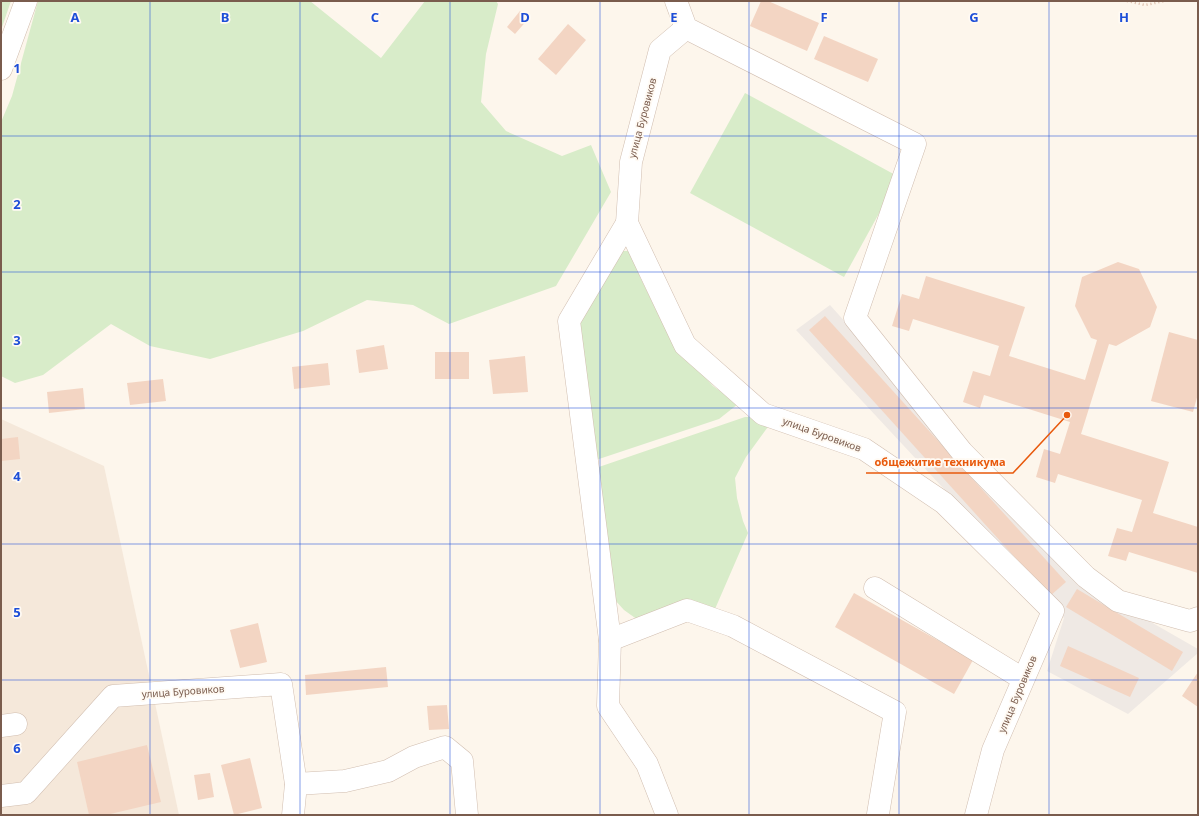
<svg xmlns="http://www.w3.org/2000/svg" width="1199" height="816" font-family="'Noto Sans',sans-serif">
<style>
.residential{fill:#f5e8da}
.industrial{fill:#efe9e4}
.green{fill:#d8ecc9}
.building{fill:#f3d5c3}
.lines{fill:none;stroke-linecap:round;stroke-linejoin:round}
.minor-casing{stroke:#d1beb0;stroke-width:23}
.path{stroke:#d9b8a5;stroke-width:2.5;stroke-dasharray:1 3;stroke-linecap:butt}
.minor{stroke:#fff;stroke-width:22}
.grid{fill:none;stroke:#1d4ed8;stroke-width:1;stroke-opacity:0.55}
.labels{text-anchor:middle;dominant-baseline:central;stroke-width:3.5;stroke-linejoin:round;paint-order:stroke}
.street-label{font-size:10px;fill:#7a5c4d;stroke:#fffaf3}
.grid-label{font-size:13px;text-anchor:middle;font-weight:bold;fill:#1d4ed8;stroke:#fffaf3;stroke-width:3.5;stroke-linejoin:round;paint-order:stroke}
.leader{fill:none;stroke:#e8590c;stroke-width:1.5}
.callout-dot{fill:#e8590c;stroke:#fffaf3;stroke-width:1.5}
.callout-label{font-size:11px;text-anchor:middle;font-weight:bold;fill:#e8590c;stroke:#fffaf3;stroke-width:3.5;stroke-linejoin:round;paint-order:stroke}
</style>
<rect width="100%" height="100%" fill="#fdf6ec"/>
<!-- residential -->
<polygon class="residential" points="1,419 104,466 179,815 1,815"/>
<!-- industrial -->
<polygon class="industrial" points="830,305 1074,578 1198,649 1198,653 1128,714 1047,671 1064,618 796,330"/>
<!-- green -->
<g class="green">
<polygon points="1,1 11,1 1,30"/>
<polygon points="38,1 310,1 381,58 425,1 496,1 498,4 486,54 481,102 506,131 562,156 591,145 611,192 556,286 449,324 413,305 367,300 303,331 210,359 150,346 111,324 43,375 15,383 1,376 1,122 12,96"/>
<polygon points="745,93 899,177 844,277 690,193"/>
<polygon points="616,251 632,251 640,277 656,310 689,360 713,386 738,404 719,419 593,461 578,319"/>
<polygon points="745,417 755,417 770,424 746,457 735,478 737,498 743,521 748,533 715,609 638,620 624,610 614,599 593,469"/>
</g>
<!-- building -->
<g class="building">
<polygon points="761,1 768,1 819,23 807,51 750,26"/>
<polygon points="520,11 529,18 515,34 507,27"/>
<polygon points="568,24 586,40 556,75 538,59"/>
<polygon points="824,36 878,59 868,82 814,59"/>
<polygon points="1118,262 1139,269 1157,307 1150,327 1116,346 1109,344 1081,434 1169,462 1153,513 1198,527 1198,573 1129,552 1126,561 1108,556 1117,528 1132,532 1142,500 1058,474 1055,483 1036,477 1044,449 1060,454 1070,422 984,395 980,408 963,402 973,371 990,376 999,346 913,319 909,331 892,326 902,294 919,299 926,276 1025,307 1009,356 1085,380 1097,340 1091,338 1075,306 1082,277"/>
<polygon points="825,316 1066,582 1050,596 809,330"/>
<polygon points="1169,332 1198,340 1198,394 1193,412 1151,401"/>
<polygon points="384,345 388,369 359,373 356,350"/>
<rect x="435" y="352" width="34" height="27"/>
<polygon points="525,356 528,392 493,394 489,360"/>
<polygon points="328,363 330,385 294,389 292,367"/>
<polygon points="163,379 166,401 130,405 127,383"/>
<polygon points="83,388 85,409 49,413 47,392"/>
<polygon points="18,437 20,459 1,461 1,439"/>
<polygon points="1077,589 1183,652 1172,671 1066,607"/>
<polygon points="854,593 973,660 954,694 835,627"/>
<polygon points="258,623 267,662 240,668 230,630"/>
<polygon points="1068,646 1139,678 1130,697 1060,666"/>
<polygon points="386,667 388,687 306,695 305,675"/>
<polygon points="1198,672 1198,707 1182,696"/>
<polygon points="447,705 449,729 429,730 427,706"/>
<polygon points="147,745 161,802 106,815 89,815 77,762"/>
<polygon points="250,758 262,808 234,815 221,765"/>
<polygon points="210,773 214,797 198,800 194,775"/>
</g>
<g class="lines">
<!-- minor casing -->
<g class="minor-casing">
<g id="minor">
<polyline points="676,1 686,28 915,144 855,318 962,452 1086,577 1118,601 1190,621 1198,618"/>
<polyline points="686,28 660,50 631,162 627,223 685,345 763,414 864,449 944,503 1053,611 993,750 976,815"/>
<polyline points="1,69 26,1"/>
<polyline points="627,223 569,321 610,640 608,706 647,764 667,815"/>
<polyline points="875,588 1023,679"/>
<polyline points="610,640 687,610 733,626 895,712 878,814"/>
<polyline points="1,726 16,724"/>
<polyline points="296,784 345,781 388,771 414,757 445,747 462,761 467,815"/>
<polyline points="1,796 26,793 113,696 281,684 296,784 293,815"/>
</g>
</g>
<!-- path -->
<polyline class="path" points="1127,1 1145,5 1165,1"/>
<!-- minor -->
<use href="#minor" class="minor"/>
</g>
<!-- grid -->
<path class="grid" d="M150 1V815M300 1V815M450 1V815M600 1V815M749 1V815M899 1V815M1049 1V815M1 136H1198M1 272H1198M1 408H1198M1 544H1198M1 680H1198"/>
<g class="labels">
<!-- street labels -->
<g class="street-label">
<text transform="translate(642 118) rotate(-75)">улица Буровиков</text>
<text transform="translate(822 434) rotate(20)">улица Буровиков</text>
<text transform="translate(183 691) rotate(-4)">улица Буровиков</text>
<text transform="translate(1017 694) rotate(-67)">улица Буровиков</text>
</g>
</g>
<g class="grid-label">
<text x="75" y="22">A</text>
<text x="225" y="22">B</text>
<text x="375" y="22">C</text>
<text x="525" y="22">D</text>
<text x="674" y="22">E</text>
<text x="824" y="22">F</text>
<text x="974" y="22">G</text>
<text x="1124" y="22">H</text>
<text x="17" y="73">1</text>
<text x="17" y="209">2</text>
<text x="17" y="345">3</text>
<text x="17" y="481">4</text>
<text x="17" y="617">5</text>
<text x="17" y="753">6</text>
</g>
<!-- callouts -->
<path class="leader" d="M1067 415L1013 473H866"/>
<circle class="callout-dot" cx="1067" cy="415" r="4"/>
<g class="callout-label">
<text x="940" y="466">общежитие техникума</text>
</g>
<!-- border -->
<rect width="1199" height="816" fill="none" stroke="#7a5c4d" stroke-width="4"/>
</svg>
